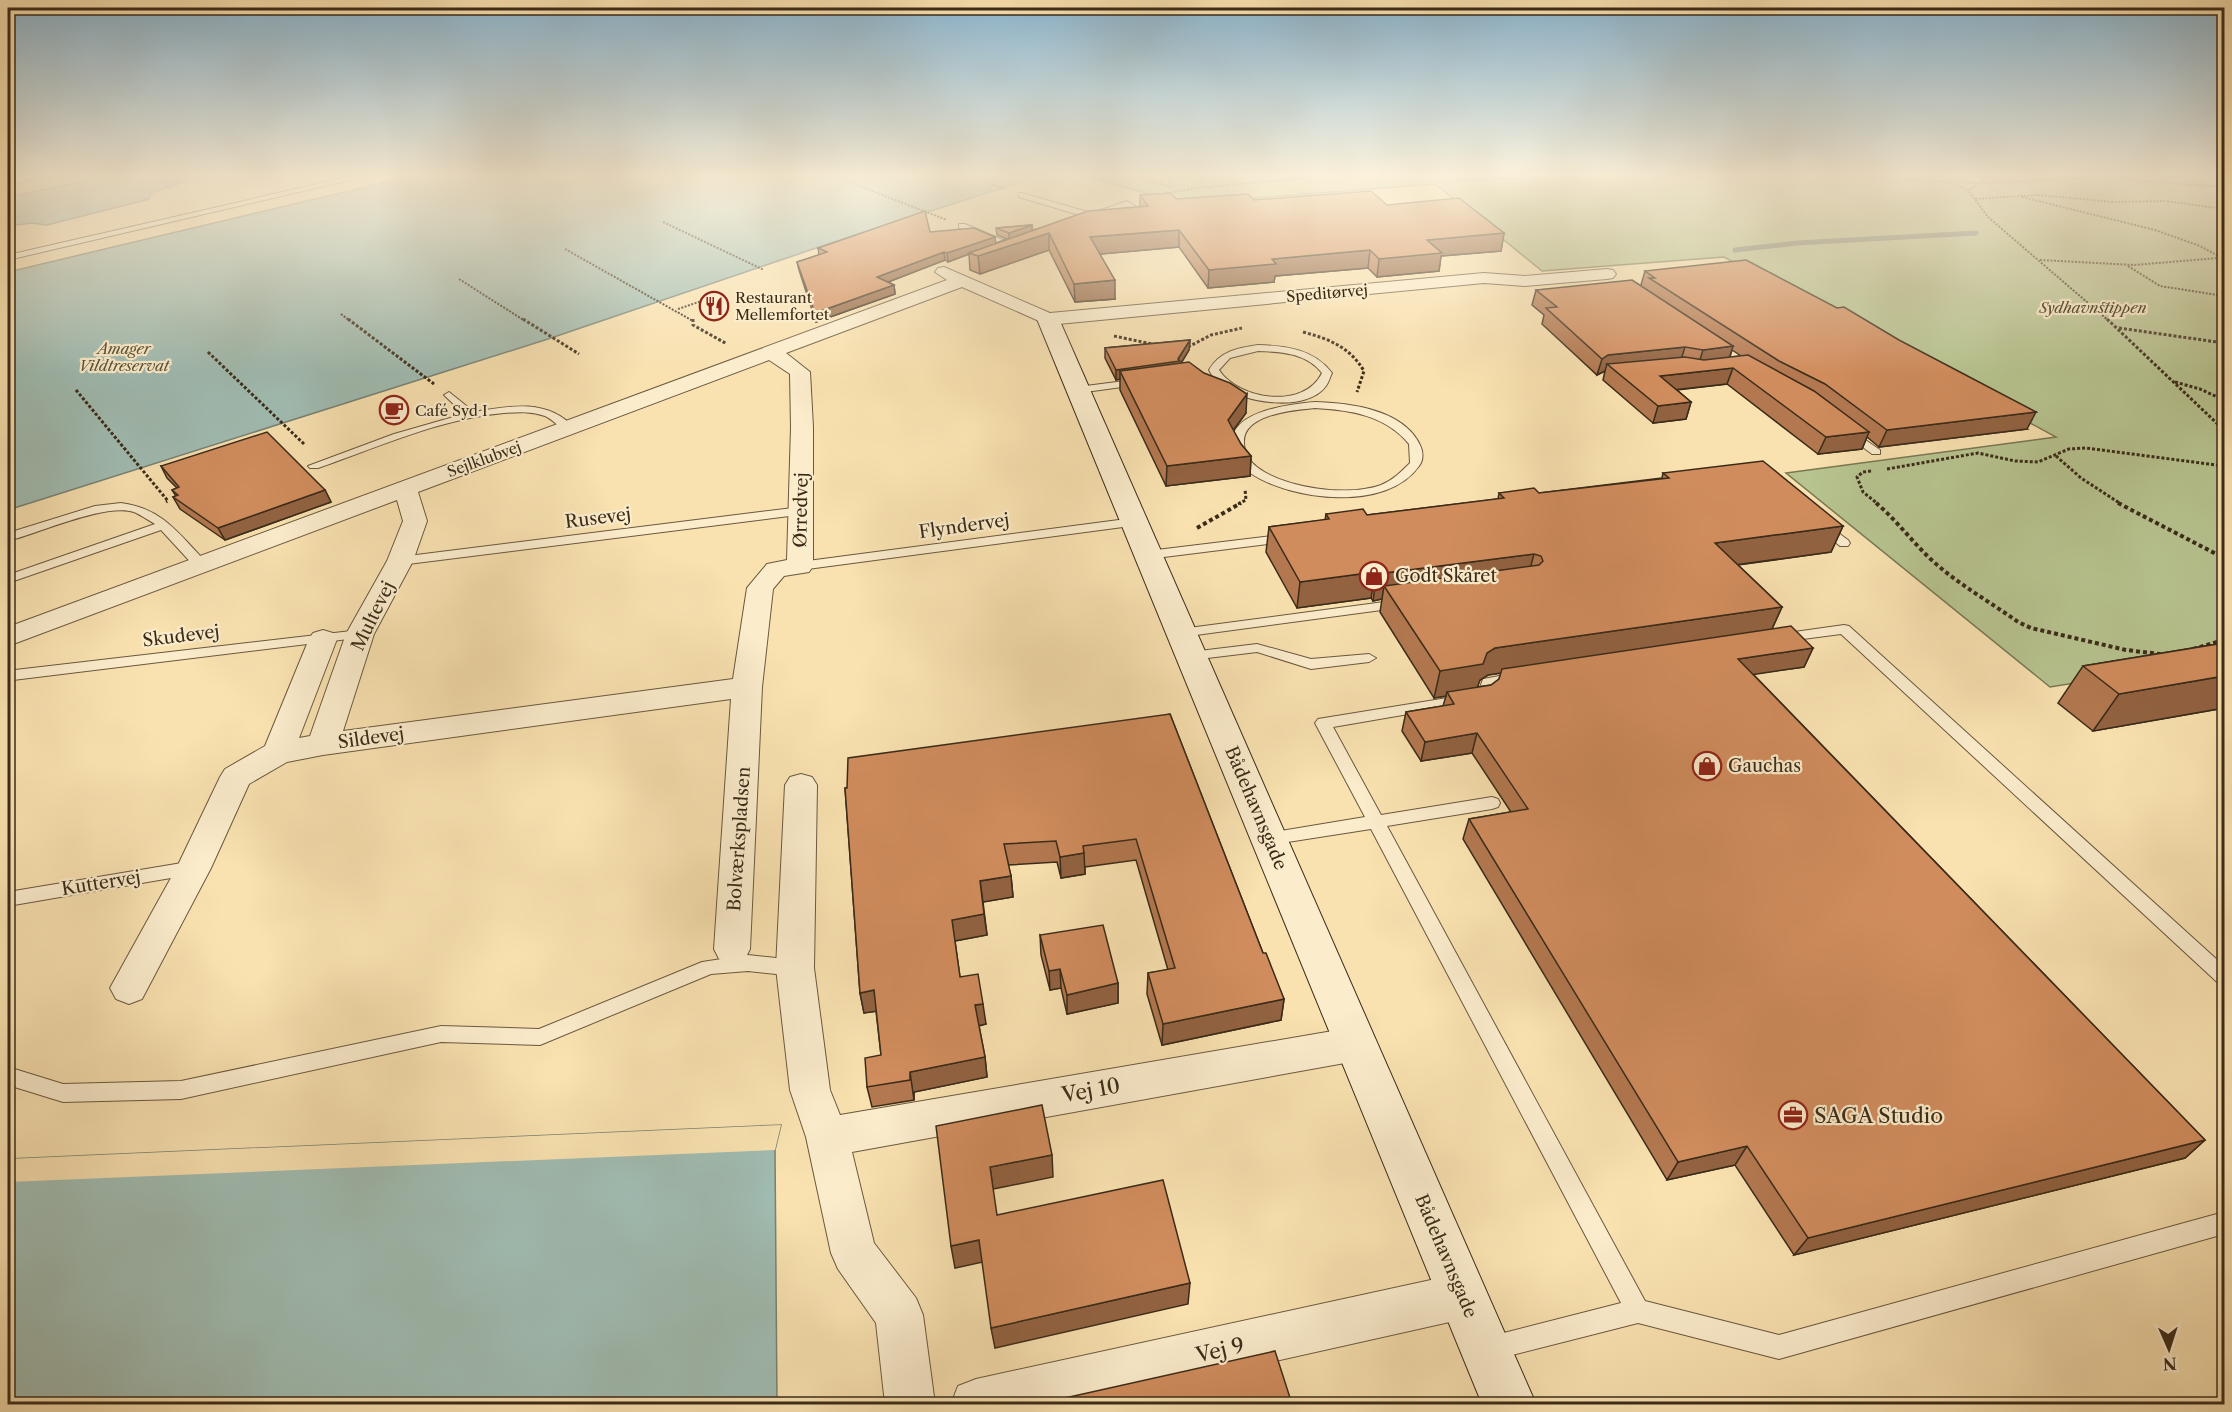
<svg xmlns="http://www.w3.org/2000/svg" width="2232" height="1412" font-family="'Libre Caslon Text',serif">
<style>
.green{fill:#b7c490;stroke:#787854;stroke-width:1.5}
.water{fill:#a0bcb2;stroke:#778275;stroke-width:1.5}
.pier{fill:#f9e1b0}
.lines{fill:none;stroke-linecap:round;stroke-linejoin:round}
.stream{stroke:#778275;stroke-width:5}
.lane-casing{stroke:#6a583f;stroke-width:2}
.street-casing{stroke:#6a583f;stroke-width:2}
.secondary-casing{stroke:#3a2b19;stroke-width:2}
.path-far2{stroke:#3a2b19;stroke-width:2;stroke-dasharray:2 1.5;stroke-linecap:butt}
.path-far1{stroke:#3a2b19;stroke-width:3;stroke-dasharray:3 2;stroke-linecap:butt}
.path{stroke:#3a2b19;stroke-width:4;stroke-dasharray:4 3;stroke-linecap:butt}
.lane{fill:#fbeccc;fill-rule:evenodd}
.street{fill:#fbeccc;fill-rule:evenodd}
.secondary{fill:#fbeccc;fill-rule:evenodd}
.wall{fill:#b37850;stroke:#3a2b19;stroke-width:1.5;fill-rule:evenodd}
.shaded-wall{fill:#926241;stroke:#3a2b19;stroke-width:1.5}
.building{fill:#d08c5d;stroke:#3a2b19;stroke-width:1.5}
.labels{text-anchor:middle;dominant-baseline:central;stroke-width:4.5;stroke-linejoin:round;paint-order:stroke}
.far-street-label{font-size:15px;fill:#3a2b19;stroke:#fbeccc}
.far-poi-label{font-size:15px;fill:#3a2b19;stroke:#fbeccc;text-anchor:start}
.far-park-label{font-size:15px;font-style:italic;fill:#595137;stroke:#fbeccc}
.street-label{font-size:18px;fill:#3a2b19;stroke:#fbeccc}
.poi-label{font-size:18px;fill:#3a2b19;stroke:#fbeccc;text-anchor:start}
.near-street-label{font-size:21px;fill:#3a2b19;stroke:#fbeccc}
.near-poi-label{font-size:21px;fill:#3a2b19;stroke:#fbeccc;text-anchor:start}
</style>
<rect width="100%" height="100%" fill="#f9e1b0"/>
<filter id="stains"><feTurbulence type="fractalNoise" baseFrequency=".00333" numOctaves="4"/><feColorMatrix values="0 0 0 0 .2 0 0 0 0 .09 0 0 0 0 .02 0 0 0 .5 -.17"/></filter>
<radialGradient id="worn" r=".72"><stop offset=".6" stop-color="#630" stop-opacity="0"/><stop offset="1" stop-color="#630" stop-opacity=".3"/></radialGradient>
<!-- green -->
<polygon class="green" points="1080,175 2224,175 2224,659 2050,687 1786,473 2056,437 1724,257 1542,271 1435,184 1165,205 1160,197"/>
<!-- water -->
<g class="water">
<polygon points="113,175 204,175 151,193 149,199 47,225 32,223 8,226 8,197"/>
<polygon points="416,175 1043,175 822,246 548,339 8,510 8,272"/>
<polygon points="781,1125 775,1150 777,1404 8,1404 8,1159"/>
</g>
<!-- pier -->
<polygon class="pier" points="781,1125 775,1150 8,1182 8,1159"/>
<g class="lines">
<!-- stream -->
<g class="stream">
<polyline points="1457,180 1548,175"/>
<polyline points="1735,250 1797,243 1976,233"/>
</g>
<!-- lane casing -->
<g class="lane-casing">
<g id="lane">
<polygon points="357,175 371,175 8,260 8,255"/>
<polygon points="1022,193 1098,215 1099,217 1092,219 1019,197 1019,193"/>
<polygon points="959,224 965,224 1017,246 1010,248 959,228"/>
<path d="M1258 345C1286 346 1314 349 1332 373 1330 377 1329 382 1326 386 1307 413 1242 403 1220 385 1215 381 1212 375 1209 370 1220 351 1238 348 1258 345ZM1258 351C1282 352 1306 353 1322 373 1304 410 1239 400 1219 370L1230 358Z"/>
<polygon points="1140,379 1144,380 1144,384 1078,393 1073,390 1078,387"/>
<path d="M449 392 474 412C508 406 548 398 574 428L572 430C560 432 555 420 545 416 531 411 518 412 504 413 442 418 376 448 318 468H310L308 466 394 434 464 414 444 395Z"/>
<path d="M1315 402C1349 403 1403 409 1420 445 1423 451 1424 460 1419 466 1387 512 1292 501 1250 473 1243 468 1238 459 1235 451 1219 412 1291 404 1315 402ZM1315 408C1350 410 1385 415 1409 444L1410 463C1401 472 1393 480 1381 485 1348 497 1284 488 1257 467 1250 462 1244 452 1244 443 1242 414 1294 410 1315 408Z"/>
<polygon points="1848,428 1880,450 1880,454 1872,454 1844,433 1844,429"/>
<path d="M121 503C162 508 179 534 206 562L208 565 206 568H196L161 530 8 583V575L155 524C148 520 141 515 134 512 105 503 39 533 8 541V533L95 506Z"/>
<polygon points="801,507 805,508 805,514 400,565 394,561 400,557"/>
<polygon points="1134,518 1140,522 1138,525 800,570 793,566 800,562"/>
<polygon points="1822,521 1848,540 1850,543 1848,546 1840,546 1818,528 1816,525 1818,522"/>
<polygon points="1288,534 1292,535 1294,538 1292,541 1148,559 1142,555 1148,551"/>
<polygon points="1399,600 1404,601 1406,604 1404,607 1181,637 1174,633 1181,629"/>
<polygon points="1844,625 1849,626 2224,966 2224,985 2217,982 1841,634 1780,642 1773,638 1780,634"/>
<polygon points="360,630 365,631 367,634 365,637 13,680 8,678 8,667 15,670"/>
<polygon points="1257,644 1311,659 1369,654 1376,658 1369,662 1311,669 1257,652 1191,660 1184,656 1191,652"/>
<polygon points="1516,673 1521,675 1523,678 1521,681 1495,686 1490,700 1333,727 1381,815 1492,797 1498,799 1500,803 1498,807 1492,809 1387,826 1645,1301 1779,1335 2224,1212 2224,1234 1779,1359 1638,1323 1492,1360 1483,1357 1480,1348 1483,1339 1492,1336 1621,1303 1371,829 1269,845 1263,843 1261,839 1263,835 1269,833 1365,817 1315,723 1318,719 1478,693 1483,679"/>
<polygon points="194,861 200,863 203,868 200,873 8,906 8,892"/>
<polygon points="748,955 795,960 802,963 804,968 802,973 795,976 748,971 711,974 540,1045 441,1042 181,1099 63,1102 8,1085 8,1067 63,1084 181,1081 441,1026 539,1029 702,962"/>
</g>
</g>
<!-- street casing -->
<g class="street-casing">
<g id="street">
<polygon points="1127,201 1135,206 1133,209 1084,226 1076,221 1078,218"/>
<path d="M944 267 1050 313 1484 273 1525 276 1607 269 1613 270 1616 274 1613 278 1607 279 1525 286 1484 283 1048 325 962 287 786 353 810 372 813 427V566L809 572 784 576 773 589 762 687 750 949 745 959 732 964 719 959 714 949 731 699 323 755 287 762 249 784 211 868 142 999 129 1004 116 999 110 988 177 867 220 777 225 769 265 746 309 639 313 633 323 630 333 633 337 639 299 738 310 736 346 634 387 561 403 521 397 500 8 646V627L947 280 935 272 938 268ZM769 360 790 374 791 427 787 560 767 564 747 588 733 679 343 731 374 634 413 561 427 521 418 492Z"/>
<polygon points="801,774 812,777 817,785 814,968 830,1090 840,1115 1356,1027 1370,1032 1376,1044 1370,1056 1356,1061 852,1152 874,1243 916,1298 923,1315 935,1404 885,1404 876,1323 838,1269 831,1253 806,1137 790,1090 776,968 785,785 790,777"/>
<polygon points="1463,1273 1479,1280 1486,1296 1479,1312 1463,1319 1084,1404 951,1404 958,1386 976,1379"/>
</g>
</g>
<!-- secondary casing -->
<g class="secondary-casing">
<polygon id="secondary" points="1048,313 1055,315 1059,319 1536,1404 1482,1404 1037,319 1041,315"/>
</g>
<!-- path-far2 -->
<g class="path-far2">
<polyline points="966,175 1005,189"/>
<polyline points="1133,175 1170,187"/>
<polyline points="1162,175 1169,178"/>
<polyline points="1170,175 1171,189"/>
<polyline points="1781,175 1980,183 2102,178 2224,187"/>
<polyline points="1920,175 1940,175"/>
<polyline points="1974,175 1983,179"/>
<polyline points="836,177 947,220"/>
<polyline points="1947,182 1968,190 1988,217 2109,321"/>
<polyline points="8,187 45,175"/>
<polyline points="1968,190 1980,183 1986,175"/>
<polyline points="1163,194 1196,188 1339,175"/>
<polyline points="2022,197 2155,230 2200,246 2224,259"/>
<polyline points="1975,199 2038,195 2113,202 2166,201 2224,209"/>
<polyline points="663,222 764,270"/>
<polyline points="565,249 693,321"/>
<polyline points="2040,260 2134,265 2218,258"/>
<polyline points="2128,266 2160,286 2224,296"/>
<polyline points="459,279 525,321"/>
<polyline points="678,309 722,294"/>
<polyline points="341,314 350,321"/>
</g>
<!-- path-far1 -->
<g class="path-far1">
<polyline points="348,319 434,384"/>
<polyline points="523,319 579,354"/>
<polyline points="693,319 693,325 727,344"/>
<polyline points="2107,319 2224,430"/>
<polyline points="2119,328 2224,343"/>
<path d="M1303 332C1329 339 1350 347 1364 371L1357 392"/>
<polyline points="1114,336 1157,345"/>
<polyline points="1188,347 1211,335 1242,328"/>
<polyline points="208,352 304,444"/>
<polyline points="2175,382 2200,389 2224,400"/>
<polyline points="76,390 168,501 166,502"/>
<polyline points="2056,456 2081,478 2121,504"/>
<polyline points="1887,469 1978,453 2015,461 2038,462 2069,449 2086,448 2224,466"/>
<polyline points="1871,471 1863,472 1857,477 1863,492 1878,504"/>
<polyline points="1238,504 1246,500 1245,489"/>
</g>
<!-- path -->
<g class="path">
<path d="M1876 503C1900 523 1917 549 1942 569 1965 588 1993 604 2018 622L2031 628 2126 650 2160 654"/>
<polyline points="2118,503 2224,558"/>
<polyline points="1197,528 1241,503"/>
<polyline points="2193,649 2224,640"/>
</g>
<!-- lane -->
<use href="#lane" class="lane"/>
<!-- street -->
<use href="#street" class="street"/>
<!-- secondary -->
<use href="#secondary" class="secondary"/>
</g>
<!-- wall -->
<g class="wall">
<polygon points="1140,195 1176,199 1254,200 1387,205 1504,233 1501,251 1441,256 1439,271 1377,277 1368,268 1275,276 1274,282 1208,288 1179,247 1100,254 1115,299 1075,302 1049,250 980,274 970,270 969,254 948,262 945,260 888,282 894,285 895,294 816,322 799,270 797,262 819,255 818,248 930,232 996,243 1007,239 997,235 996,228 1032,225 1032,230 1140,207"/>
<path d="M1645 271 2027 429 1879 447 1867 437 1862 449 1818 454 1727 384 1677 390 1691 402 1686 419 1653 423 1603 380 1605 371 1597 375 1542 324 1544 315 1532 305 1536 290 1641 285ZM1732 350 1741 356 1730 357Z"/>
<polygon points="1190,340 1189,350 1181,363 1246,413 1233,431 1241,444 1251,456 1250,476 1166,486 1120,390 1120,379 1116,380 1105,358 1105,348"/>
<polygon points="161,466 325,490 331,502 225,540 180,509 173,497 176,496 172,490 177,488 167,478"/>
<path d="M1663 473 1843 526 1831 552 1738 565 1782 607 1772 629 1813 648 1804 667 1753 674 2205 1140 2185 1158 1794 1255 1735 1165 1667 1180 1463 839 1469 819 1511 812 1472 753 1421 761 1402 731 1406 712 1443 706 1446 696 1434 698 1380 612 1382 599 1373 601 1371 598 1297 608 1266 552 1269 527 1325 520 1326 514 1367 515 1498 499 1499 493H1539L1662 478ZM1501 673 1499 679 1491 685 1477 687 1480 680 1488 675Z"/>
<polygon points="2224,643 2224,708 2093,731 2058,703 2083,666"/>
<polygon points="1170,714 1263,953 1284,999 1281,1020 1162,1045 1147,994 1148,973 1168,970 1136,860 1085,867 1085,874 1061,878 1057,862 1008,865 1011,876 1013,897 983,902 987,935 955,941 960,977 986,1024 979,1026 985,1057 987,1077 914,1092 914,1100 872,1107 867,1087 881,1055 876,1011 864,1013 860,993 845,788"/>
<polygon points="1040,935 1118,983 1118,1003 1067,1014 1061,988 1050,990 1041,955"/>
</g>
<!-- shaded-wall -->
<g class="shaded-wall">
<polygon points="1032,225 1032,232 1009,240 1009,233"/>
<polygon points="1179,230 1179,247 1090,255 1090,237"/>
<polygon points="1049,233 1049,250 980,274 978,256"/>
<polygon points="1504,233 1501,251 1441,256 1439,271 1377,277 1379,259 1427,240"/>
<polygon points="995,237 996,245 969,253 969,254 948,262 947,253"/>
<polygon points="1370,250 1368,268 1275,276 1274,282 1208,288 1209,270 1272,259"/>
<polygon points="944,252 945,260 878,286 877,277"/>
<polygon points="1115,280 1115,299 1075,302 1074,284"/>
<polygon points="894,285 895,294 816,322 815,313"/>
<polygon points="1190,340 1189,350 1180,365 1120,371 1120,379 1116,380 1116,370 1178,359"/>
<polygon points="1733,346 1728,362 1698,366 1703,350"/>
<polygon points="1685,347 1680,363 1607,364 1605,371 1597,375 1602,359 1608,355"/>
<polygon points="1733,368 1727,384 1655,392 1660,376"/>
<polygon points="1247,394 1246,413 1226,440 1228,420"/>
<polygon points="1691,402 1686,419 1653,423 1658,406"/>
<polygon points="2036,412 2027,429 1879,447 1887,430"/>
<polygon points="1869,432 1862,449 1818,454 1826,437"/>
<polygon points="1251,456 1250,476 1166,486 1167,466"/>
<polygon points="325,490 331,502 225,540 218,528"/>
<polygon points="1843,526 1831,552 1705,569 1715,543"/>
<polygon points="1534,554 1527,580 1384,586 1382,599 1373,601 1377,574"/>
<polygon points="1375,572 1371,598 1297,608 1300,582"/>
<polygon points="1782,607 1770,633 1488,675 1480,680 1476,691 1447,692 1446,696 1434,698 1440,671 1495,648"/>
<polygon points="1813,648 1804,667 1730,678 1738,659"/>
<polygon points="2224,676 2224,708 2093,731 2119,694"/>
<polygon points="1477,733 1472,753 1421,761 1425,742"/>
<polygon points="1084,853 1085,874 1061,878 1060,857"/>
<polygon points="1011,876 1013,897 983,902 980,881"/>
<polygon points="984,914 987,935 954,941 952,920"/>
<polygon points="1060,969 1061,988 1050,990 1049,971"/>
<polygon points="1118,983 1118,1003 1067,1014 1067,995"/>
<polygon points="874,990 878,1011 864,1013 860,993"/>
<polygon points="1284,999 1281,1020 1162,1045 1163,1024"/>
<polygon points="983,1004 986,1024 977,1026 975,1005"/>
<polygon points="985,1057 987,1077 914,1092 914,1100 910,1072"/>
<polygon points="2205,1140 2185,1158 1794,1255 1808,1238"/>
<polygon points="1747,1146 1735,1165 1667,1180 1678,1162"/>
<polygon points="1052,1155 1053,1177 993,1189 990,1167"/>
<polygon points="979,1240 983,1262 955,1268 951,1246"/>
<polygon points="1190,1283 1188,1304 995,1348 991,1328"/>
</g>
<!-- building -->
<g class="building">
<polygon points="1371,191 1387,205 1459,198 1504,233 1427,240 1442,253 1379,259 1370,250 1272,259 1276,264 1209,270 1179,230 1090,237 1115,280 1074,284 1049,233 978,256 969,253 1088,211 1148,206 1140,195 1171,193 1176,199 1248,194 1254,200"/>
<polygon points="925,211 930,232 974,228 995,237 947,253 944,252 877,277 894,285 815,313 797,262 827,252 818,248"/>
<polygon points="1032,225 1009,233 996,228"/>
<polygon points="1746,260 1837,308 1844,307 1899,340 2036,412 1887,430 1825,384 1779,361 1649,278 1655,278 1645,271"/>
<polygon points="1632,280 1733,346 1703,350 1685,347 1608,355 1602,359 1546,308 1557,307 1536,290"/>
<polygon points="1190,340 1178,359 1180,361 1116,370 1105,348"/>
<polygon points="1748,355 1814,391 1869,432 1826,437 1733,368 1660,376 1691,402 1658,406 1607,364 1685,357 1704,360"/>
<polygon points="1189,362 1204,373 1230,383 1247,394 1228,420 1241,444 1251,456 1167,466 1120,371"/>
<polygon points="267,432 325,490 218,528 173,497 178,495 172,490 179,487 161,466"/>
<polygon points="1763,461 1843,526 1715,543 1782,607 1495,648 1487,653 1483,664 1440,671 1384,586 1539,565 1543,561 1541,556 1534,554 1377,574 1375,572 1300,582 1269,527 1329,519 1326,514 1363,509 1367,515 1504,498 1499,493 1534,488 1539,493 1669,478 1663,473"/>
<polygon points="1791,626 1813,648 1738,659 2205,1140 1808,1238 1747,1146 1678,1162 1469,819 1528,809 1477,733 1425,742 1406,712 1454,704 1447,692 1491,685 1499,679 1502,669"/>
<polygon points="2224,643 2224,676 2119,694 2083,666"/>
<polygon points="1170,714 1263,953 1266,953 1284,999 1163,1024 1148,973 1175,968 1136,839 1083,846 1084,853 1060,857 1056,841 1004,844 1011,876 980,881 984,914 952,920 960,977 978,974 983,1004 975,1005 985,1057 910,1072 910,1080 867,1087 865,1058 881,1055 874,990 860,993 845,788 847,788 848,758"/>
<polygon points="1103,925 1118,983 1067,995 1060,969 1049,971 1040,935"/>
<polygon points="1042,1105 1052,1155 990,1167 997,1215 1163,1180 1190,1283 991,1328 979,1240 951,1246 936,1126"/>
<polygon points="1275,1351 1292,1404 1038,1404"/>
</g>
<!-- sky -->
<linearGradient id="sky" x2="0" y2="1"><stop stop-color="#8bb7d2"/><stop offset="0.47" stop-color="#fcf2db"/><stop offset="1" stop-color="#fcf2db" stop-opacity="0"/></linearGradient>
<rect width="2232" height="373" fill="url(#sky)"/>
<!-- icons -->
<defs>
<g id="restaurant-ring" transform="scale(1.5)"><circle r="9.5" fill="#fbeccc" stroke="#8f2418" stroke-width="1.5"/><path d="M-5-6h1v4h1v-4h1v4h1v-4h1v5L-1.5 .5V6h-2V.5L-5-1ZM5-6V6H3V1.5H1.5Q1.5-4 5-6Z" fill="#8f2418"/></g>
<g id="cafe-ring" transform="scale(1.5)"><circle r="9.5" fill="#fbeccc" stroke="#8f2418" stroke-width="1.5"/><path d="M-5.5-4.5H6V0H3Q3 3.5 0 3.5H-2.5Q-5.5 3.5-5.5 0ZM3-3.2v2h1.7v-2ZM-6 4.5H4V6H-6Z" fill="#8f2418"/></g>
<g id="shop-ring" transform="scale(1.5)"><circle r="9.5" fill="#fbeccc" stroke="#8f2418" stroke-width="1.5"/><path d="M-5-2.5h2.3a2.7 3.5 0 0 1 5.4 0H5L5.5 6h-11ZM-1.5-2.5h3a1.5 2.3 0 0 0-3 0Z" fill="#8f2418"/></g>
<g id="office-ring" transform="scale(1.5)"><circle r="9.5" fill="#fbeccc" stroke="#8f2418" stroke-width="1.5"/><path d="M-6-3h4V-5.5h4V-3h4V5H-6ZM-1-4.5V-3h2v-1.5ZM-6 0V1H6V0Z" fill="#8f2418"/></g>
</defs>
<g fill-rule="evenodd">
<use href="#restaurant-ring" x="714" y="306"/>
<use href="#cafe-ring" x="394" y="410"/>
<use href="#shop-ring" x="1374" y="576"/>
<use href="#shop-ring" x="1707" y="766"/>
<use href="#office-ring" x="1793" y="1115"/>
</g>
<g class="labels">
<!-- far-street labels -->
<g class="far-street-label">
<text transform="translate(1327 293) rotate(-5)">Speditørvej</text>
<text transform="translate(484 459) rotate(-20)">Sejlklubvej</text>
</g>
<!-- far-poi labels -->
<g class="far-poi-label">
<text x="735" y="297">Restaurant<tspan x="735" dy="17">Mellemfortet</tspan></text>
<text x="415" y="410">Café Syd I</text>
</g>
<!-- far-park labels -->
<g class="far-park-label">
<text x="2093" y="307">Sydhavnstippen</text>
<text x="124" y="348">Amager<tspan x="124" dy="17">Vildtreservat</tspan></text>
</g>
<!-- street labels -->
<g class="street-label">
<text transform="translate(801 510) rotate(-89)">Ørredvej</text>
<text transform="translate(598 518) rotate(-7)">Rusevej</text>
<text transform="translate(964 526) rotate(-8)">Flyndervej</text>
<text transform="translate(373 616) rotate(-64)">Multevej</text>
<text transform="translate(181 636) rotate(-7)">Skudevej</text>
<text transform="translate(371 738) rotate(-8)">Sildevej</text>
<text transform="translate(1256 808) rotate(67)">Bådehavnsgade</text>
<text transform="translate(739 839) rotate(-86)">Bolværkspladsen</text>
<text transform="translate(101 883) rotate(-9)">Kuttervej</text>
<text transform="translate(1446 1256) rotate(67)">Bådehavnsgade</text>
</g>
<!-- poi labels -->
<g class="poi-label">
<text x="1395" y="576">Godt Skåret</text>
<text x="1728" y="766">Gauchas</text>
</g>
<!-- near-street labels -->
<g class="near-street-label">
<text transform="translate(1091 1090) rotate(-10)">Vej 10</text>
<text transform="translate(1220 1350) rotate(-13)">Vej 9</text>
</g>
<!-- near-poi labels -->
<g class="near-poi-label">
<text x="1814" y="1115">SAGA Studio</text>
</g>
</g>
<!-- margin -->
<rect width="2232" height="1412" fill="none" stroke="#f9e1b0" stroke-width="30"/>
<rect x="9" y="9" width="2214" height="1394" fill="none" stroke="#3a2b19" stroke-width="3"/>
<rect x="15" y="15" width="2202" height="1382" fill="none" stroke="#3a2b19" stroke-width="1.5"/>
<!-- north arrow -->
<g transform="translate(2169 1349) rotate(177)" stroke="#fbeccc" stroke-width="4.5" paint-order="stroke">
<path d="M0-4.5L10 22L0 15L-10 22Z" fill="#3a2b19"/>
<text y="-9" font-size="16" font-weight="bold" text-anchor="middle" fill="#3a2b19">N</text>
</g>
<rect width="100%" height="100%" filter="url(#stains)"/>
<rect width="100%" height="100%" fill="url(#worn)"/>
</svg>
